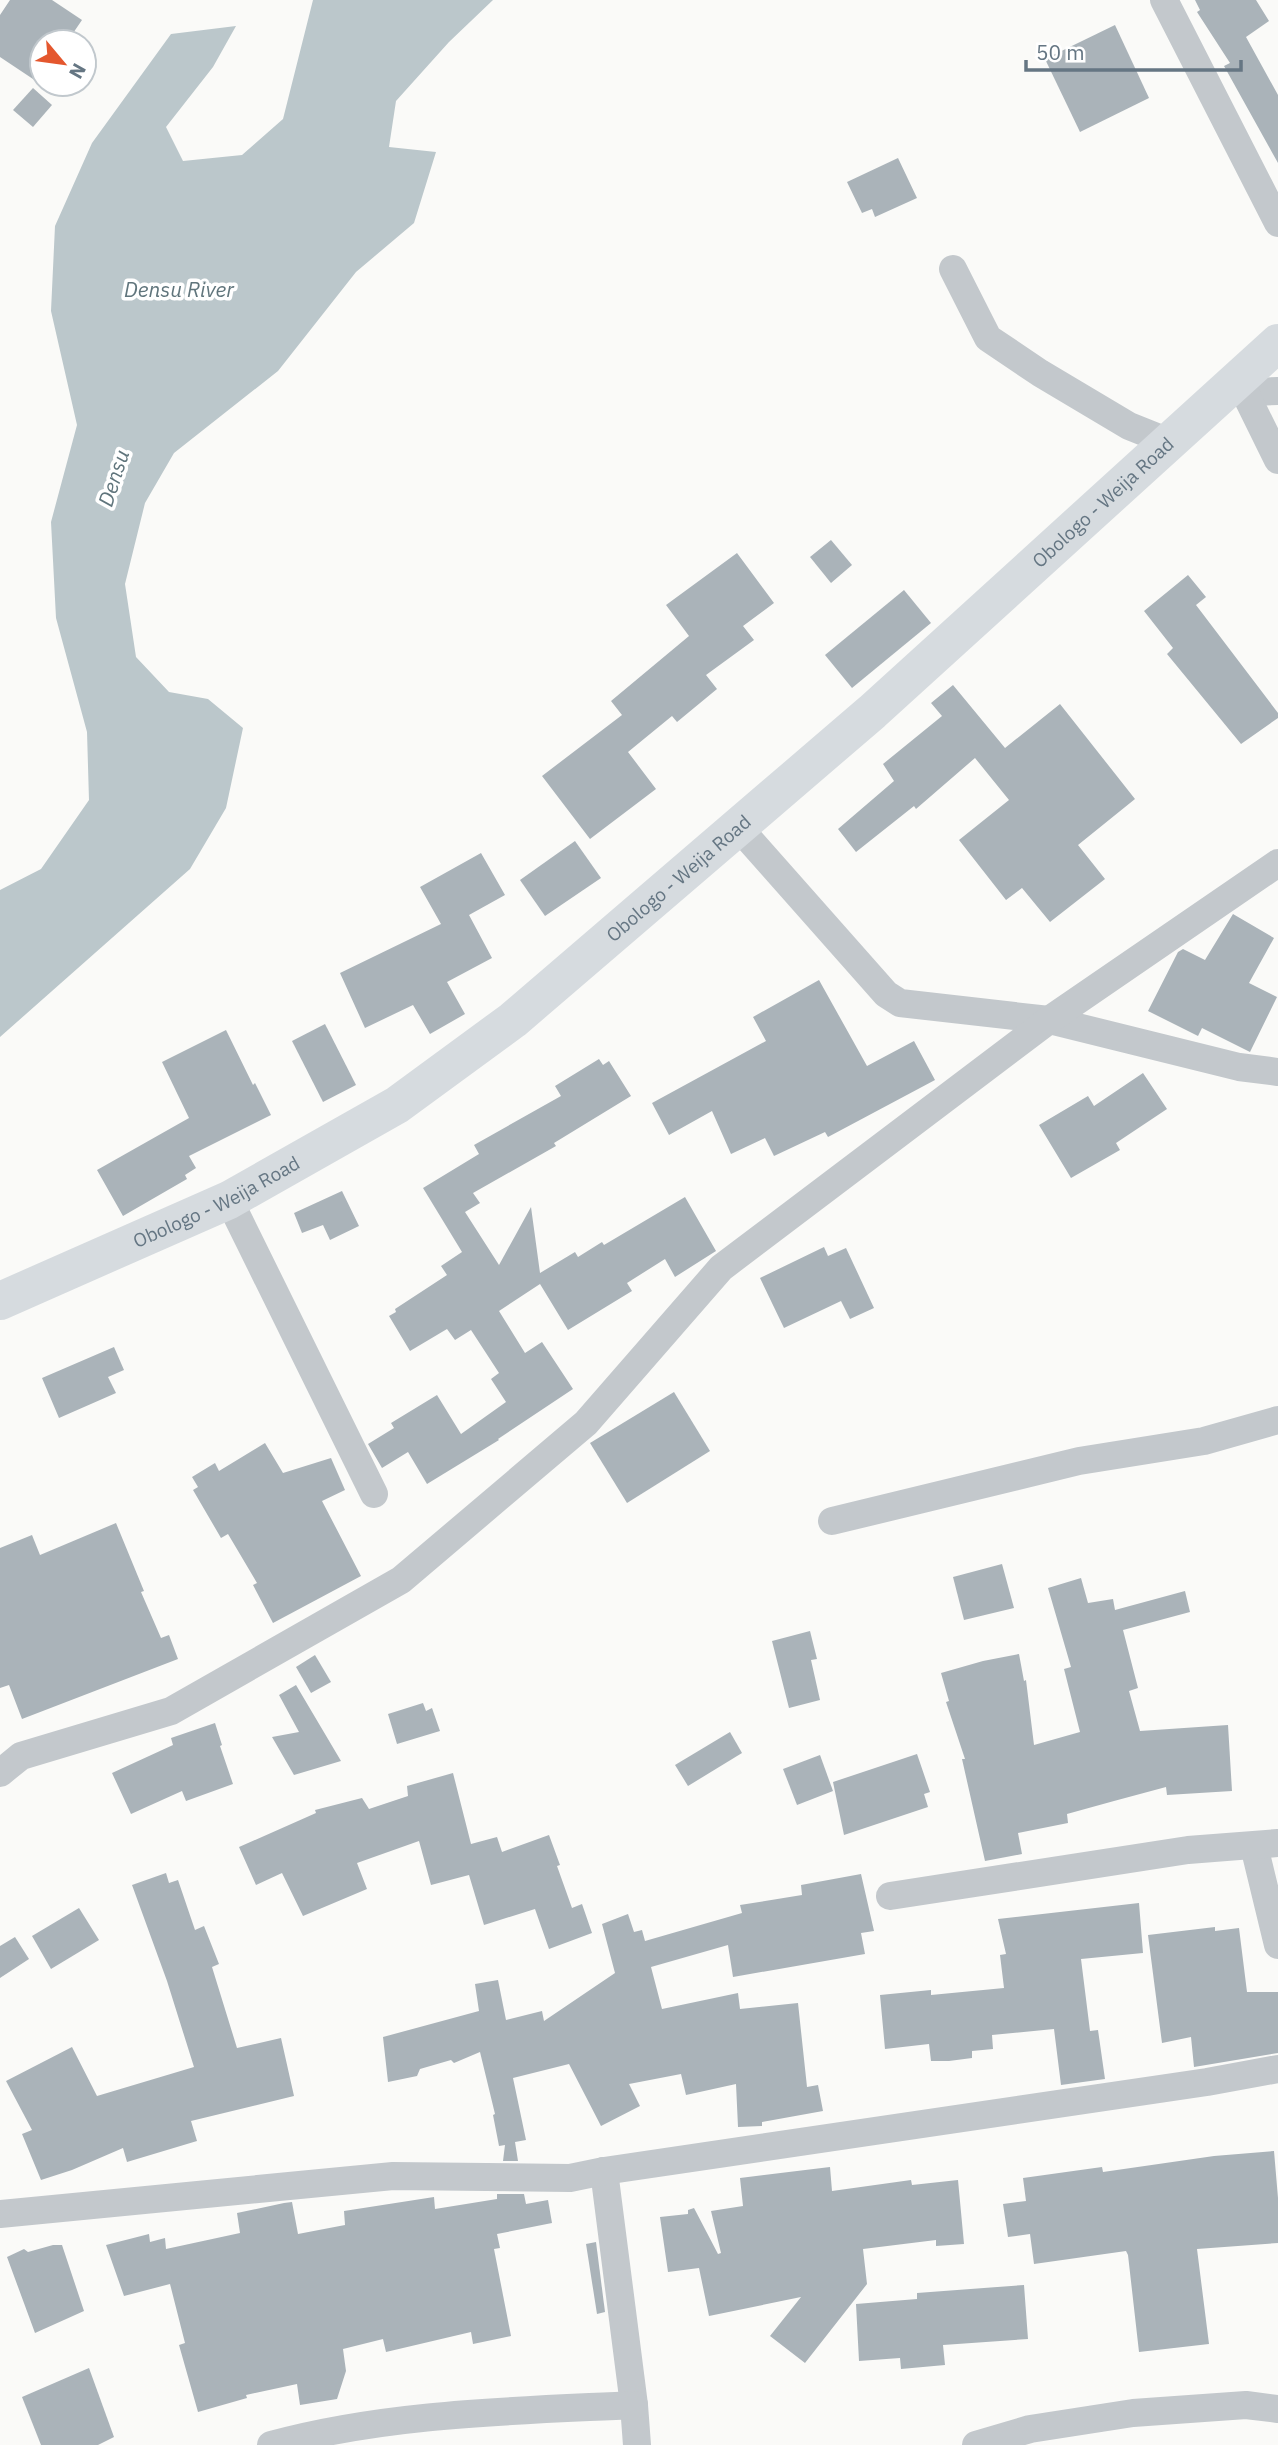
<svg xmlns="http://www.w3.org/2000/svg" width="1278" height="2445" font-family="'IBM Plex Sans',sans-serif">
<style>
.water{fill:#bbc7cb}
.building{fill:#aab3b9}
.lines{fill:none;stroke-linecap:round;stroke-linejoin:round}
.street{stroke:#c3c8cc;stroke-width:28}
.secondary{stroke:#d6dbdf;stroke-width:38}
.labels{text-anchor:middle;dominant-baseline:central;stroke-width:7;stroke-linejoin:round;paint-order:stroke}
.street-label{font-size:19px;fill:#657683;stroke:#fff}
.water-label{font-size:21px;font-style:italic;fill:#60757c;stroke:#fff}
</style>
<rect width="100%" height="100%" fill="#fafaf8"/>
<!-- water -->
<polygon class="water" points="313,0 493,0 449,42 396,101 389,147 436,152 414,223 356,272 278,371 174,453 145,503 125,584 136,657 169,692 208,699 243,728 226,808 190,869 0,1037 0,890 41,869 89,800 87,732 56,618 51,522 77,425 51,311 55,226 92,143 171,34 236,26 213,67 166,127 183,161 242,155 283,119"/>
<!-- building -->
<g class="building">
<polygon points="10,0 52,0 82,20 67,42 42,42 42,85 0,57 0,15"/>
<polygon points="1195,0 1256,0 1269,21 1246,37 1278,95 1278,163 1224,66 1230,63 1197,12 1200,10"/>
<polygon points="1115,25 1149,98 1080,132 1045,59"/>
<polygon points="33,88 52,105 33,127 13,110"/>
<polygon points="898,158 917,198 875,217 872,209 862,213 847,182"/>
<polygon points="831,540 852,565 831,583 810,557"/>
<polygon points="737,553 774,603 743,626 754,640 706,675 717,689 677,722 672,716 628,752 656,789 590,839 542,776 622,715 611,701 689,636 666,605"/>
<polygon points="1188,575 1206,597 1196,605 1278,713 1278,718 1241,744 1167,654 1173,648 1144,611"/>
<polygon points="904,590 931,623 852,688 825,655"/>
<polygon points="953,685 1005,748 1060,704 1135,799 1078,845 1105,879 1050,922 1022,888 1006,900 959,840 1009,800 975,758 916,809 914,806 856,852 838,829 894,781 883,764 942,716 931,703"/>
<polygon points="575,841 601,878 545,916 520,880"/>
<polygon points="481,853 505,895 469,915 492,958 447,982 465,1014 430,1034 413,1005 365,1028 340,973 441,924 420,887"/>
<polygon points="1233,914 1274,938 1249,983 1277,997 1250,1052 1202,1028 1198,1036 1148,1011 1178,952 1183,949 1205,960"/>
<polygon points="819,980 867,1066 914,1041 935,1080 828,1137 825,1132 774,1156 765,1138 731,1154 712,1111 669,1135 652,1103 766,1041 753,1017"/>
<polygon points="325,1024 356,1085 323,1102 292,1041"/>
<polygon points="226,1030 253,1085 255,1083 271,1115 189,1156 196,1168 185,1175 187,1179 123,1216 97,1170 189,1118 162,1062"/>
<polygon points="599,1059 603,1065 609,1061 631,1096 554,1143 556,1146 473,1193 480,1203 465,1212 499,1265 531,1207 540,1273 575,1252 578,1257 602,1242 604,1245 685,1197 716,1251 675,1277 665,1259 627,1283 632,1291 568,1330 540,1284 499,1311 525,1353 542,1342 573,1389 498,1439 499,1440 427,1484 408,1452 382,1468 368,1444 394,1428 391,1423 437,1395 461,1434 506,1402 491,1379 499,1373 471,1330 455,1340 447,1329 410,1351 389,1316 396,1312 395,1309 447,1275 441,1266 462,1252 423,1188 479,1154 474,1145 561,1096 555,1086"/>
<polygon points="1143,1073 1167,1109 1116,1143 1120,1150 1071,1178 1039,1125 1088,1096 1094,1106"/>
<polygon points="342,1191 359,1226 330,1240 323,1225 302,1233 294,1213"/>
<polygon points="824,1247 828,1256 846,1248 874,1308 850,1319 841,1301 784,1328 760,1278"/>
<polygon points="114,1347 124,1370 108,1377 116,1393 59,1418 42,1378"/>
<polygon points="674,1392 710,1451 627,1503 590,1443"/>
<polygon points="265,1443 283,1473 331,1458 345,1490 322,1501 361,1576 273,1623 253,1585 257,1583 228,1534 221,1538 193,1490 198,1487 192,1477 215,1463 219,1471"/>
<polygon points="116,1523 144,1591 141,1592 161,1638 169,1635 178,1659 22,1719 9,1685 0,1688 0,1548 32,1535 40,1555"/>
<polygon points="1002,1564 1014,1608 964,1620 953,1577"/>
<polygon points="1081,1578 1088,1603 1113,1599 1115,1610 1185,1591 1190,1612 1123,1630 1138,1688 1129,1691 1140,1731 1228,1725 1232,1791 1167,1795 1166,1787 1114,1801 1067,1814 1068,1823 1018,1833 1022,1854 985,1861 962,1759 965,1759 946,1702 949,1701 941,1673 983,1661 1019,1654 1024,1681 1026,1680 1034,1745 1080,1732 1064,1669 1071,1667 1048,1588"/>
<polygon points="810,1631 817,1659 811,1660 820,1700 789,1708 772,1641"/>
<polygon points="315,1655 331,1682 311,1693 296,1667"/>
<polygon points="296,1685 341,1761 294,1775 272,1737 299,1732 279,1695"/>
<polygon points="423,1703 426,1711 432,1708 440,1731 397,1744 388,1714"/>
<polygon points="215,1723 222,1745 220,1746 233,1784 186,1801 182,1791 131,1814 112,1773 173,1745 171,1738"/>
<polygon points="730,1732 742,1753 688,1786 675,1765"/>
<polygon points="917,1754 930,1792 924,1794 928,1807 844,1835 833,1782"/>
<polygon points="820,1755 833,1791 797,1805 783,1769"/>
<polygon points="453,1773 471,1844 497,1837 502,1852 549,1835 560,1865 557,1866 572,1908 582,1904 592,1933 549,1949 535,1909 484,1925 469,1875 431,1885 419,1841 357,1863 367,1889 303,1916 282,1873 256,1885 239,1847 316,1813 315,1810 362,1798 369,1809 408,1796 407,1786"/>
<polygon points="166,1873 169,1883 178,1880 195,1930 204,1926 219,1964 212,1967 237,2048 281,2038 294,2096 191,2121 197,2141 127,2162 123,2148 72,2170 41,2180 22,2134 32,2130 6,2081 72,2047 97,2096 194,2067 167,1981 132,1885"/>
<polygon points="861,1874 874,1931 861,1933 865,1954 733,1977 728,1945 651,1967 662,2009 738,1993 740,2009 798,2003 807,2087 818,2085 823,2111 762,2122 762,2126 738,2127 736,2084 686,2095 681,2074 629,2084 640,2106 601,2126 569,2064 513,2078 526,2140 515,2142 518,2161 503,2161 505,2145 499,2146 493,2115 495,2114 480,2052 454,2063 451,2060 420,2069 417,2076 388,2082 383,2037 479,2011 475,1984 498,1980 506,2020 542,2011 544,2021 615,1973 602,1924 628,1914 634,1932 642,1930 645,1941 742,1913 740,1905 802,1895 801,1885"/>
<polygon points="1139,1903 1143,1953 1081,1959 1090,2031 1098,2030 1105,2079 1061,2085 1054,2029 992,2035 993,2049 972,2051 972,2058 949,2061 931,2061 929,2044 885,2049 880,1995 931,1990 931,1995 1004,1988 1000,1955 1006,1954 998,1919"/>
<polygon points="79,1908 99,1940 51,1969 32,1936"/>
<polygon points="1215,1927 1215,1931 1239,1928 1247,1992 1278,1992 1278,2053 1194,2067 1191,2037 1162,2043 1148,1935"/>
<polygon points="15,1937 29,1959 0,1978 0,1946"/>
<polygon points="1274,2151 1278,2198 1278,2243 1197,2249 1209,2344 1139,2352 1128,2255 1126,2251 1034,2264 1030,2234 1008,2237 1003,2204 1026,2201 1023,2178 1102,2167 1103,2172 1214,2156"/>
<polygon points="830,2167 832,2191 911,2180 912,2185 958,2180 964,2244 936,2246 936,2240 863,2249 867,2284 805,2363 770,2336 801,2297 709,2316 699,2268 668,2272 660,2217 688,2214 688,2210 694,2208 718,2254 721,2253 711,2211 743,2206 740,2178"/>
<polygon points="497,2194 524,2194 526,2204 548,2200 552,2223 497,2234 500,2248 494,2249 511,2336 473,2344 471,2332 386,2352 383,2339 343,2349 346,2371 337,2399 300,2405 297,2384 246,2395 247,2398 198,2412 179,2345 185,2343 170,2284 124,2296 106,2245 149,2234 150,2242 165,2238 166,2249 240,2233 237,2213 284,2203 292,2202 298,2234 345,2225 344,2211 434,2197 435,2209 497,2199"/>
<polygon points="596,2242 605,2312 597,2314 586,2244"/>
<polygon points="53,2245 62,2245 84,2311 35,2333 7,2257 24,2249 28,2252"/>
<polygon points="1024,2285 1028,2339 943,2345 945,2365 901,2369 900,2358 859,2361 856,2304 917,2299 917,2293"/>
<polygon points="89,2368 114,2437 98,2445 41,2445 22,2397"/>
</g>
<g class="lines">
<!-- street -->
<g class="street">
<polyline points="1164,0 1278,223"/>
<polyline points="953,269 988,338 1040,373 1129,426 1169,442"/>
<polyline points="1228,393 1278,391"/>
<polyline points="1245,393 1278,460"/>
<polyline points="739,828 886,994 900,1003 1049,1020 1239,1067 1278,1072"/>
<polyline points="229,1200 374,1494"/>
<polyline points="832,1521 1079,1461 1204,1441 1278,1420"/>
<polyline points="0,1773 21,1756 171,1711 401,1580 586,1423 721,1268 1049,1020 1278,863"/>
<polyline points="1254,1846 1278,1945"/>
<polyline points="890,1896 1188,1850 1278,1843"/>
<polyline points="604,2171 634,2405 637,2445"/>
<polyline points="0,2214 393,2176 570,2178 604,2171 1207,2082 1278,2069"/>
<path d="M271 2445C388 2413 514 2411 634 2405"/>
<polyline points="976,2445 1030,2429 1133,2413 1246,2405 1278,2409"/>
</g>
<!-- secondary -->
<path class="secondary" id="s1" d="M0 1301 229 1200 397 1105 513 1020 872 712 1278 343"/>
</g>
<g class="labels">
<!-- street labels -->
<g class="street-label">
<text stroke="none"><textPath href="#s1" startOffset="1372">Obologo - Weija Road</textPath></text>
<text stroke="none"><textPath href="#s1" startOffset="805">Obologo - Weija Road</textPath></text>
<text stroke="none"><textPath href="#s1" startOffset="238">Obologo - Weija Road</textPath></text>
</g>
<!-- water labels -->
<g class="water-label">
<text x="179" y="289">Densu River</text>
<text transform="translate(113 478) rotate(-72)">Densu</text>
</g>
</g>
<!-- north arrow -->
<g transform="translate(63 63) rotate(119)"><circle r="33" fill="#ffffff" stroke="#c1c8cd" stroke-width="2"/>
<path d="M0-5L12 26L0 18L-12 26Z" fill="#e4572e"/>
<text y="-10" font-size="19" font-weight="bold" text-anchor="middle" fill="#657683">N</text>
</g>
<!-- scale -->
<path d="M1026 60v10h215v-10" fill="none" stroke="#657683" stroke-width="3.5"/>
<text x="1036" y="60" font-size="21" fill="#657683" stroke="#ffffff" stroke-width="5" paint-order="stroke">50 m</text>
</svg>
